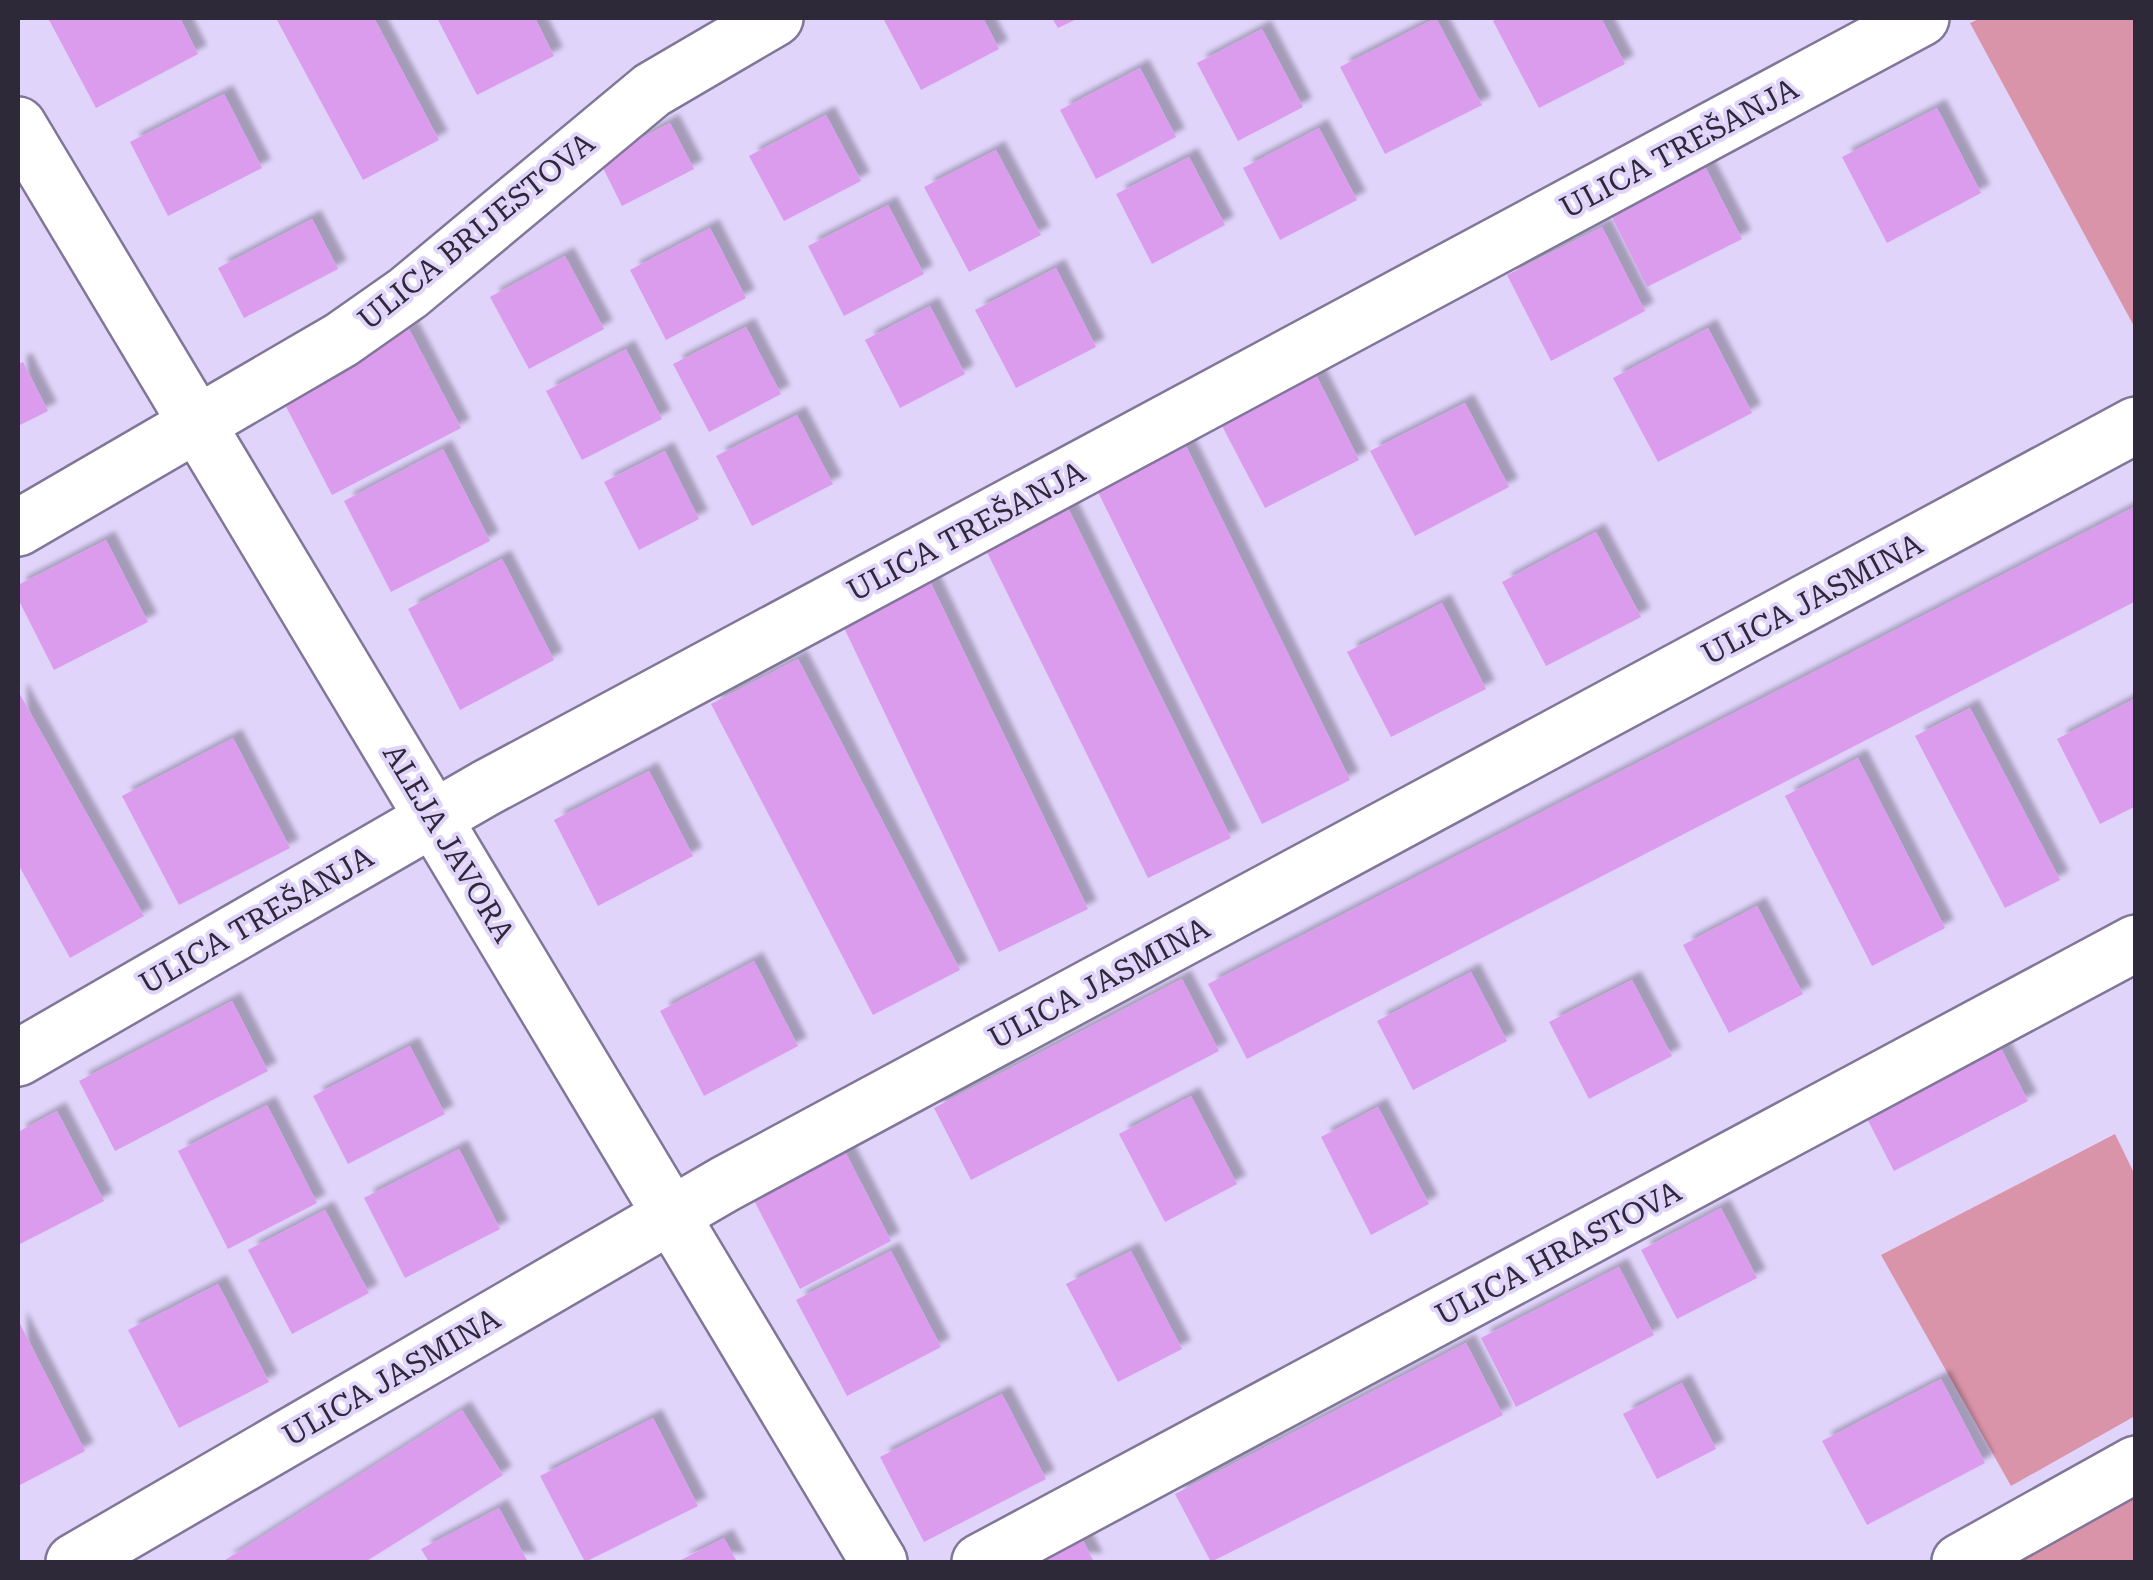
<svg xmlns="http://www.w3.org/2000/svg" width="2153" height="1580" font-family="'Roboto Serif',serif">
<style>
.green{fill:#da94aa}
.building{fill:#dc9ced;filter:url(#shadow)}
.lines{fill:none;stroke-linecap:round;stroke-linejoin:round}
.minor-casing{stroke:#807698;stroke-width:60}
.tertiary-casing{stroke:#807698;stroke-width:60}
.minor{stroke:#fff;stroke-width:55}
.tertiary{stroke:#fff;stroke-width:55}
.labels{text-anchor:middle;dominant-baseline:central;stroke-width:8;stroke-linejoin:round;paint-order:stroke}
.street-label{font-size:30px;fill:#2e2938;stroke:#e0d4fb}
</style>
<defs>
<filter id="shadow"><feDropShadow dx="9" dy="-9" stdDeviation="2.5" flood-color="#0004"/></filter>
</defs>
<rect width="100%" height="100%" fill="#e0d4fb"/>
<!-- green -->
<g class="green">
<polygon points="1981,18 2135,18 2135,328 1970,23"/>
<polygon points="2115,1134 2135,1175 2135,1416 2011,1486 1881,1255"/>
<polygon points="2135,1495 2135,1562 2014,1562"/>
</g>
<!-- building -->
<g class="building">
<polygon points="48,18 180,18 198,54 96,108"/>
<polygon points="276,18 374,18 439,140 363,180"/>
<polygon points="437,18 535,18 554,56 477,95"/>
<polygon points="883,18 983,18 999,49 921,90"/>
<polygon points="1052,18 1079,18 1058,28"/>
<polygon points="1436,18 1482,105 1385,154 1340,67"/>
<polygon points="1499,18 1601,18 1625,64 1539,108 1493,21"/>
<polygon points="1262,29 1303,107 1238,141 1197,63"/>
<polygon points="1140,68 1176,137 1096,179 1060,110"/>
<polygon points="224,94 262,168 168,216 130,142"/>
<polygon points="1937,108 1981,193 1887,243 1842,157"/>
<polygon points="826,115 861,181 784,221 749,156"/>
<polygon points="670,123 694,169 622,206 599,160"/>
<polygon points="1319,128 1357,200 1280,240 1243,168"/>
<polygon points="996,150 1041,235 969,272 924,187"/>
<polygon points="1698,153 1742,239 1647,287 1604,202"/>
<polygon points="1189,157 1225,225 1152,264 1116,194"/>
<polygon points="888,205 924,274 844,316 808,246"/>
<polygon points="312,219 338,269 244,318 218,268"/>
<polygon points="1602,227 1645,311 1551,361 1507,275"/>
<polygon points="710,228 746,298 666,340 630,270"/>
<polygon points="565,256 604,329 529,369 490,297"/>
<polygon points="1056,268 1096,347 1016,388 975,310"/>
<polygon points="930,306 965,374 900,408 865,340"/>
<polygon points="746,327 781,394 709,432 673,364"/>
<polygon points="1708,328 1752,413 1658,462 1613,378"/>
<polygon points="409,329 461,428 332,495 280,395"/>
<polygon points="626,349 662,419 582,460 546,391"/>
<polygon points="23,362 48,411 18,426 18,364"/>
<polygon points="1316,375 1359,460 1265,508 1221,424"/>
<polygon points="1465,403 1509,487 1415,536 1370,451"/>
<polygon points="797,415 833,484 752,526 716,456"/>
<polygon points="1182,438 1350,780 1262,824 1093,482"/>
<polygon points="443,449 490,541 391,592 344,501"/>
<polygon points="665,451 699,519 639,550 604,482"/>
<polygon points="1060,492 1231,838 1148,878 977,532"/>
<polygon points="2136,506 2136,601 1247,1059 1208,984"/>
<polygon points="1596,532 1641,617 1546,666 1502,582"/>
<polygon points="106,540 148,622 54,670 18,599 18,585"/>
<polygon points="502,559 554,660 460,710 408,609"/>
<polygon points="923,567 1088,909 999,952 835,609"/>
<polygon points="1442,603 1486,689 1391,737 1347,652"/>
<polygon points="798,659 960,970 873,1015 711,704"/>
<polygon points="18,691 144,916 70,958 18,864"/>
<polygon points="2136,698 2136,806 2100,824 2057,739"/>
<polygon points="1970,708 2060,880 2005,908 1915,736"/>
<polygon points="233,738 290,848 179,905 122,796"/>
<polygon points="1858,758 1945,928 1872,966 1785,796"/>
<polygon points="649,771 693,856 598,906 554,820"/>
<polygon points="1757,906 1803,994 1729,1033 1683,945"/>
<polygon points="754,961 798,1046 704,1096 660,1011"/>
<polygon points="1471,972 1507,1041 1413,1090 1377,1021"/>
<polygon points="1182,979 1219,1051 971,1180 934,1108"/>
<polygon points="1632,980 1672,1056 1589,1099 1549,1022"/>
<polygon points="232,1001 268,1071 115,1151 79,1081"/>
<polygon points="1995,1037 2028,1101 1894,1171 1861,1107"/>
<polygon points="410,1046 445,1114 348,1164 313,1096"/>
<polygon points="1191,1096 1237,1184 1165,1222 1119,1134"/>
<polygon points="267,1105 317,1203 228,1249 178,1151"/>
<polygon points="1378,1107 1429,1204 1371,1235 1321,1137"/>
<polygon points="57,1111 104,1201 18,1245 18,1132"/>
<polygon points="838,1138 891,1241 800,1289 746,1185"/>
<polygon points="459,1149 500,1229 405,1278 364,1198"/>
<polygon points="1721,1208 1757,1278 1677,1319 1641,1250"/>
<polygon points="325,1210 369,1293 292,1334 248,1250"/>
<polygon points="891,1251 941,1347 847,1396 796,1300"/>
<polygon points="1131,1251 1182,1349 1118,1382 1066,1284"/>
<polygon points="1619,1267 1654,1335 1516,1407 1481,1338"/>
<polygon points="218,1284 269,1382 179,1428 128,1330"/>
<polygon points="18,1320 85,1451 18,1486"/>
<polygon points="1466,1343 1503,1415 1211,1562 1175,1494"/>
<polygon points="1941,1379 1985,1463 1867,1525 1822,1441"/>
<polygon points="1682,1383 1716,1449 1657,1479 1623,1414"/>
<polygon points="1002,1394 1046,1479 924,1542 880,1457"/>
<polygon points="462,1410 503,1475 429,1522 365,1562 222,1562"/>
<polygon points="653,1418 698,1506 585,1562 540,1476"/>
<polygon points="499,1508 528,1562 429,1562 421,1549"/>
<polygon points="1076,1527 1094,1562 1008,1562"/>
<polygon points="724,1538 737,1562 677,1562"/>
</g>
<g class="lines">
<!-- minor casing -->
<g class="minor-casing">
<g id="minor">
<polyline points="18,528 341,340 408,293 652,90 775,18"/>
<polyline points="18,1058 486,788 1921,18"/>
<polyline points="74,1562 725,1184 2136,425"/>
<polyline points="980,1562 2136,943"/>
<polyline points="1960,1562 2136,1464"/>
</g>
</g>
<!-- tertiary casing -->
<g class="tertiary-casing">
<polyline id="tertiary" points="18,125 879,1562"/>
</g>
<!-- minor -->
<use href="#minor" class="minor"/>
<!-- tertiary -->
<use href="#tertiary" class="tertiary"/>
</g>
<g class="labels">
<!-- street labels -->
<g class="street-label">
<text transform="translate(1679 148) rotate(-28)">ULICA TREŠANJA</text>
<text transform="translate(476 231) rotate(-39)">ULICA BRIJESTOVA</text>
<text transform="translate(966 531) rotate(-28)">ULICA TREŠANJA</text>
<text transform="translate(1812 599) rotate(-28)">ULICA JASMINA</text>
<text transform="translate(449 843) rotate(59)">ALEJA JAVORA</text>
<text transform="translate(256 920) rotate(-30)">ULICA TREŠANJA</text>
<text transform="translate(1099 983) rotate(-28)">ULICA JASMINA</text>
<text transform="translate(1558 1253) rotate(-28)">ULICA HRASTOVA</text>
<text transform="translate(391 1377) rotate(-30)">ULICA JASMINA</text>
</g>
</g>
<!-- border -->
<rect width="2153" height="1580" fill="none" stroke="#2e2938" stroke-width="40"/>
</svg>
